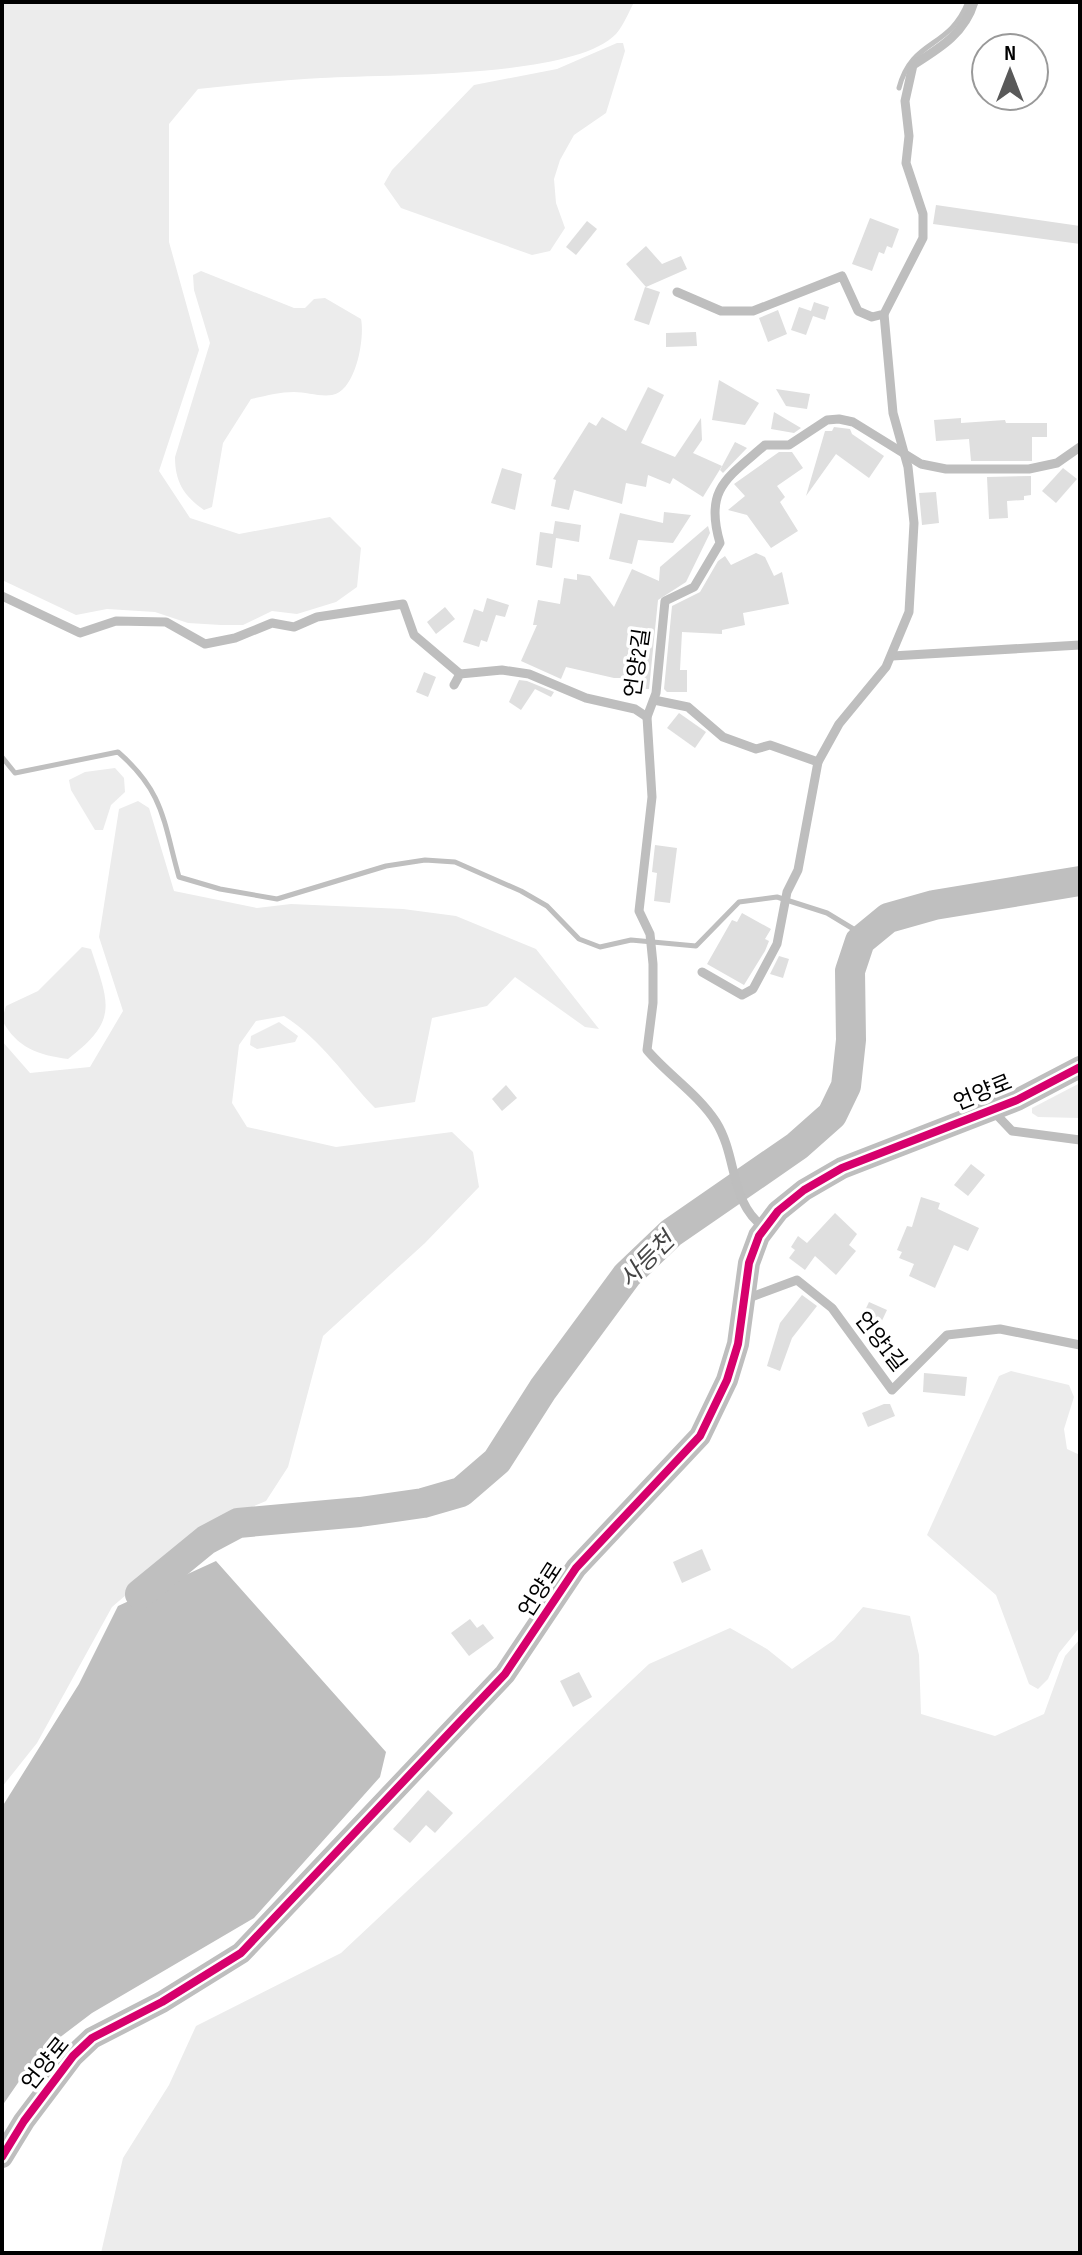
<svg xmlns="http://www.w3.org/2000/svg" width="1082" height="2255" font-family="'Sofia Sans Condensed','Noto Sans KR',sans-serif">
<style>
.green{fill:#ececec}
.water{fill:#bfbfbf}
.lines{fill:none;stroke-linecap:round;stroke-linejoin:round}
.stream{stroke:#bfbfbf;stroke-width:5}
.river{stroke:#bfbfbf;stroke-width:30}
.building{fill:#dfdfdf}
.service{stroke:#bebebe;stroke-width:9}
.tertiary{stroke:#bebebe;stroke-width:22}
.cycleway-casing{stroke:#fff;stroke-width:13}
.cycleway{stroke:#d6006c;stroke-width:8}
.labels{text-anchor:middle;dominant-baseline:central;stroke-width:7;stroke-linejoin:round;paint-order:stroke}
.street-label{font-size:22px;fill:#000;stroke:#fff}
.water-label{font-size:24px;font-style:italic;fill:#444;stroke:#fff}
</style>
<rect width="100%" height="100%" fill="#fff"/>
<!-- green -->
<g class="green">
<path d="M2 2H634C629 12 623 26 616 34 573 79 383 74 321 78 280 80 239 85 198 89L169 124V242L199 350 159 471 190 518 239 534 330 517 361 548 357 587 336 602 297 614 272 611 243 625H221L188 623 155 612 107 609 76 615 2 580Z"/>
<polygon points="617,43 623,43 625,51 606,113 574,135 560,160 554,179 556,203 565,228 550,251 532,255 401,208 384,184 392,170 474,85 557,69"/>
<path d="M201 271 294 308H305L314 299 325 298 361 319C365 338 356 391 332 395 320 397 306 392 294 392 280 392 265 396 251 399L223 443 212 507 204 510C184 496 175 482 175 457L210 343 194 290 193 275Z"/>
<polygon points="115,768 124,778 125,792 111,805 103,830 95,830 71,790 69,780 85,772"/>
<path d="M138 801 149 808 174 891 257 908 291 904 403 909 456 916 536 949 599 1029 585 1027 515 977 487 1006 432 1018 415 1102 375 1108C344 1076 323 1041 284 1016L256 1021 239 1045 232 1103 247 1127 336 1147 452 1132 473 1152 479 1187 425 1243 323 1336 288 1467 266 1501 205 1527 112 1607 37 1743 2 1787V1041L30 1073 90 1067 123 1011 99 937 119 809Z"/>
<path d="M82 947 91 949C109 1004 119 1020 68 1059 38 1055 17 1048 2 1020L6 1006 38 991Z"/>
<polygon points="279,1022 298,1036 295,1042 257,1049 250,1045 251,1036"/>
<polygon points="1080,1083 1080,1118 1038,1117 1032,1113 1032,1108"/>
<polygon points="1011,1371 1069,1385 1074,1397 1064,1429 1067,1449 1080,1455 1080,1627 1059,1653 1048,1679 1038,1689 1029,1684 996,1595 927,1535 999,1376"/>
<polygon points="863,1607 910,1616 919,1655 921,1714 995,1736 1044,1714 1065,1656 1080,1639 1080,2253 101,2253 123,2158 169,2085 196,2026 341,1953 649,1664 730,1628 767,1649 792,1669 834,1640"/>
</g>
<!-- water -->
<polygon class="water" points="216,1561 386,1752 380,1777 254,1918 92,2013 38,2054 2,2106 2,1807 79,1684 118,1606"/>
<g class="lines">
<!-- stream -->
<g class="stream">
<path d="M899 88C912 38 949 50 968 2"/>
<path d="M2 757 15 773 118 752C164 792 163 820 179 877L220 889 277 899 386 866 425 860 455 862 521 891 547 906 579 939 600 947 631 940 696 946 739 902 777 897 827 913 865 936"/>
</g>
<!-- river -->
<polyline class="river" points="140,1594 206,1540 238,1523 360,1512 423,1503 461,1492 497,1461 543,1389 627,1275 671,1233 797,1146 832,1115 846,1086 851,1040 850,971 860,941 888,918 934,905 1080,881"/>
</g>
<!-- building -->
<g class="building">
<polygon points="936,205 1080,226 1080,244 933,224"/>
<polygon points="870,218 899,229 892,248 887,246 884,254 879,252 872,271 852,264"/>
<polygon points="587,221 597,229 576,255 566,247"/>
<polygon points="646,246 662,264 681,256 687,269 646,287 626,264"/>
<polygon points="645,287 660,292 649,325 634,320"/>
<polygon points="814,302 829,307 825,320 813,316 806,335 791,330 799,307 811,311"/>
<polygon points="778,310 787,334 768,342 759,318"/>
<polygon points="696,332 697,346 666,347 666,333"/>
<polygon points="719,380 759,403 745,425 712,420"/>
<polygon points="648,387 664,395 641,443 675,457 701,418 702,440 693,453 722,466 703,497 673,478 670,484 648,475 646,487 626,483 622,504 574,490 569,510 551,506 556,480 553,479 589,422 596,426 602,417 626,431"/>
<polygon points="776,389 810,394 807,409 786,406"/>
<polygon points="774,412 801,428 794,433 771,429"/>
<polygon points="961,418 961,423 1005,420 1006,423 1047,423 1047,437 1032,437 1032,461 971,461 969,439 936,441 934,420"/>
<polygon points="834,427 850,429 852,434 884,456 869,478 836,454 806,496 825,431 832,431"/>
<polygon points="735,442 747,448 723,473 720,470"/>
<polygon points="779,452 792,452 803,468 777,486 785,497 780,502 798,531 771,548 747,515 728,510 745,496 734,484"/>
<polygon points="502,468 522,474 515,510 491,503"/>
<polygon points="1063,468 1077,479 1056,503 1042,491"/>
<polygon points="1031,476 1031,495 1024,496 1024,500 1007,501 1008,518 989,519 987,477"/>
<polygon points="936,492 939,523 922,525 919,493"/>
<polygon points="664,512 691,515 673,543 638,540 632,564 609,559 620,513 663,523"/>
<polygon points="555,521 581,525 579,542 556,538 552,568 536,565 540,532 553,534"/>
<polygon points="708,526 710,533 686,582 658,600 649,689 642,689 642,678 614,678 566,667 561,679 521,661 537,625 533,625 538,600 560,604 564,578 577,580 577,574 590,576 614,607 632,569 659,581 660,567"/>
<polygon points="756,553 765,557 774,576 782,572 789,604 743,613 745,625 722,630 722,634 682,632 680,670 687,670 687,692 667,692 664,689 672,606 700,592 718,561 725,556 731,565"/>
<polygon points="487,598 509,605 505,617 496,615 487,642 481,640 479,647 463,642 474,609 483,612"/>
<polygon points="445,607 455,619 436,634 427,622"/>
<polygon points="424,672 436,677 428,697 416,692"/>
<polygon points="519,680 527,681 554,692 551,697 535,689 521,710 509,702"/>
<polygon points="679,713 706,732 695,748 667,728"/>
<polygon points="655,845 677,848 670,903 654,901 657,873 652,872"/>
<polygon points="742,913 771,929 765,939 769,941 765,951 744,985 707,964 732,920 737,922"/>
<polygon points="779,956 789,959 783,978 770,974"/>
<polygon points="506,1085 517,1098 502,1111 492,1099"/>
<polygon points="971,1164 985,1175 968,1196 954,1185"/>
<polygon points="921,1197 940,1203 938,1209 979,1228 968,1251 954,1245 935,1288 909,1276 914,1264 899,1258 902,1252 897,1250 907,1226 912,1227"/>
<polygon points="835,1213 857,1234 849,1245 856,1251 836,1275 815,1256 805,1270 789,1258 795,1250 791,1247 798,1236 807,1243"/>
<polygon points="802,1295 817,1306 792,1338 780,1371 767,1366 780,1323"/>
<polygon points="869,1302 887,1310 879,1327 861,1319"/>
<polygon points="924,1373 967,1377 965,1396 923,1392"/>
<polygon points="884,1404 890,1404 895,1416 868,1427 862,1413"/>
<polygon points="702,1549 711,1570 682,1583 673,1562"/>
<polygon points="470,1619 477,1628 483,1624 494,1638 469,1656 451,1633"/>
<polygon points="579,1672 592,1697 573,1707 560,1681"/>
<polygon points="428,1790 453,1813 435,1833 426,1825 410,1843 393,1829"/>
</g>
<g class="lines">
<!-- service -->
<g class="service">
<path d="M677 292 721 311H753L842 276 858 311 872 317 884 314 923 238V214L906 163 909 136 905 101 913 65C940 48 965 33 974 2"/>
<polyline points="2,596 80,633 116,621 166,622 205,644 235,638 272,623 294,627 317,617 403,604 414,635 460,674"/>
<polyline points="892,656 1080,645"/>
<polyline points="454,685 460,674 502,670 529,674 586,698 635,709 647,717"/>
<polyline points="654,700 688,707 723,737 756,749 770,745 818,762"/>
<polyline points="702,972 742,995 753,989 777,944 787,892 798,870 818,762 839,724 886,667 909,612 914,523 908,467 893,413 884,314"/>
<polyline points="994,1112 1012,1131 1080,1140"/>
<path d="M765 1228C729 1203 738 1157 716 1122 698 1094 668 1075 647 1050L653 1003V964L650 934 639 911 652 797 647 717 656 693 665 601 694 587 720 543C704 489 727 478 765 445H789L827 420 839 419 853 422 921 464 946 469H1029L1057 463 1080 447"/>
<polyline points="746,1299 797,1280 832,1308 892,1390 947,1335 1000,1329 1080,1345"/>
</g>
<!-- tertiary -->
<polyline class="tertiary" points="2,2157 24,2121 73,2056 92,2038 162,2002 241,1953 505,1674 576,1568 700,1436 727,1380 738,1344 749,1263 759,1236 778,1211 804,1190 842,1168 1017,1100 1080,1067"/>
<!-- cycleway casing -->
<g class="cycleway-casing">
<polyline id="cycleway" points="2,2157 24,2121 73,2056 92,2038 162,2002 241,1953 505,1674 576,1568 700,1436 727,1380 738,1344 749,1263 759,1236 778,1211 804,1190 842,1168 1017,1100 1080,1067"/>
</g>
<!-- cycleway -->
<use href="#cycleway" class="cycleway"/>
</g>
<g class="labels">
<!-- street labels -->
<g class="street-label">
<text transform="translate(638 663) rotate(-82)">언양2길</text>
<text transform="translate(983 1093) rotate(-22)">언양로</text>
<text transform="translate(880 1342) rotate(52)">언양1길</text>
<text transform="translate(541 1590) rotate(-57)">언양로</text>
<text transform="translate(46 2064) rotate(-51)">언양로</text>
</g>
<!-- water labels -->
<g class="water-label">
<text transform="translate(647 1260) rotate(-45)">사등천</text>
</g>
</g>
<!-- border -->
<rect width="1082" height="2255" fill="none" stroke="#000000" stroke-width="8"/>
<!-- north arrow -->
<g transform="translate(1010 72)"><circle r="38" fill="#ffffff" stroke="#999999" stroke-width="2"/>
<path d="M0-6L14 30L0 20L-14 30Z" fill="#595959"/>
<text y="-12" font-size="22" font-weight="bold" text-anchor="middle" fill="#000000">N</text>
</g>
</svg>
